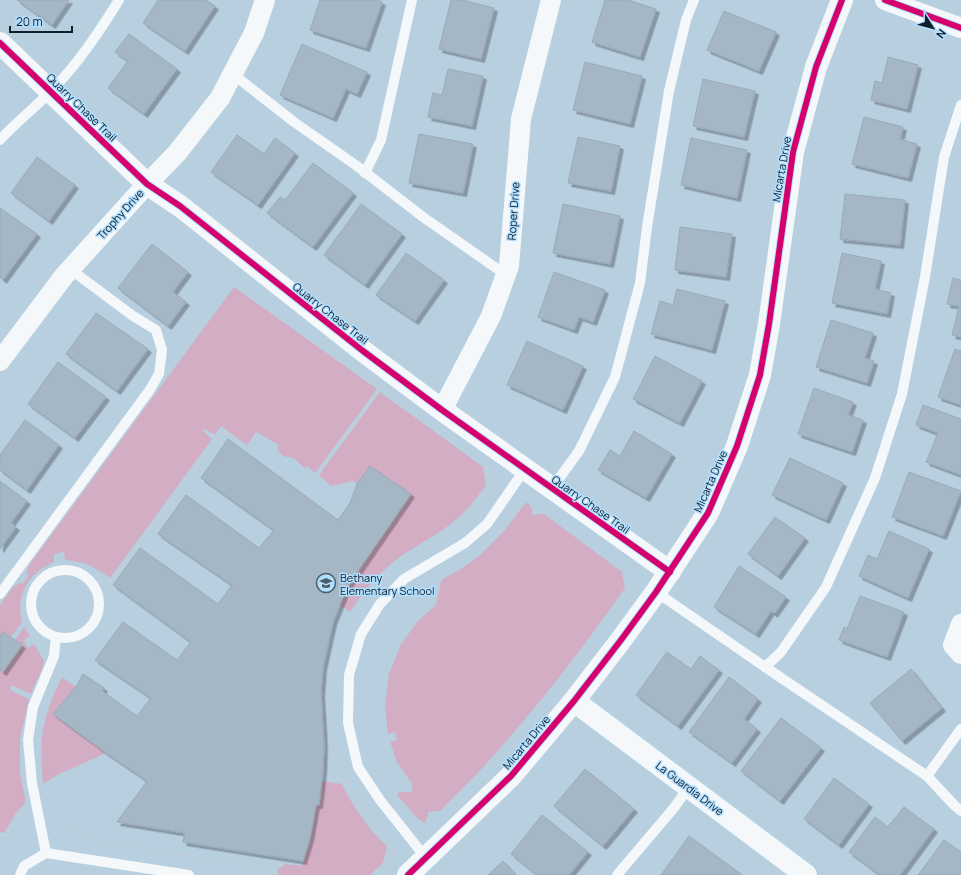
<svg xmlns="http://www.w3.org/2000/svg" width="961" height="875" font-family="Manrope,sans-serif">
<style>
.green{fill:#d2adc4}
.building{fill:#a5b7c5;stroke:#98abb8;filter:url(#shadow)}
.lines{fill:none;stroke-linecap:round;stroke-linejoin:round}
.path{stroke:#c6ced3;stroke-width:2.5;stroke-dasharray:2 3;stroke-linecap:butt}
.service{stroke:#f4f8fa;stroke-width:10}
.minor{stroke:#f4f8fa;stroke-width:20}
.tertiary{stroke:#f4f8fa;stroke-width:22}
.cycleway-casing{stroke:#b3dfff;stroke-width:8}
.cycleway{stroke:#d6006c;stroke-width:6}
.labels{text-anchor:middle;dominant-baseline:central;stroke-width:3;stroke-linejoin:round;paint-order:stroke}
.street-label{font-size:11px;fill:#0e1f2b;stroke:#b3dfff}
.poi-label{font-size:11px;fill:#0e1f2b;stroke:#b3dfff;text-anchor:start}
</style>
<defs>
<filter id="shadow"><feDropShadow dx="3.5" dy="3.5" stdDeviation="0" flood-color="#0004"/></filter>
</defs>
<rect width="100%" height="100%" fill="#b8cfe0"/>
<!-- green -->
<g class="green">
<path d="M234 287 377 389 315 473 307 466 305 468C301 466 299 462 295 459 287 454 285 462 277 448L279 445 256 432 247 445 221 426 215 435 205 429 203 431 212 439 110 578C92 566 88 562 65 560L64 552 54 554V562C28 574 16 593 22 622L11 637 3 632 0 636V605L13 587 20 583 23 584 29 575 26 573 30 564Z"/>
<path d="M380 392 483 467 486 485C476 499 465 513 451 524 432 538 411 548 392 563 375 577 362 594 350 612L339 605 347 587 411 494 370 466 357 484 354 481 331 486 319 475Z"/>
<path d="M528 502 533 511 532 515 544 514 622 572 625 588C591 637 554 685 515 731 492 759 466 785 440 811L428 812V816L425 823 418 819 397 795 399 792H412V784L397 762 390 742 397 740 395 732 388 734 385 705 389 674 401 644 418 621 436 605 441 582 443 579 463 568 480 555 504 531 523 506Z"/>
<path d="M24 627 30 636 23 640 28 648 34 644 44 661C42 673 35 682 31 694L11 685 10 690 29 699 20 738V773L26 802 16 813 4 833 0 832V670L21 645 15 640Z"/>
<path d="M62 677 76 687 53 714 106 753 59 774 43 784C39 741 42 716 62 677Z"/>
<path d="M322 781 342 784C353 807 368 828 387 847L383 863 370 875H279L277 870 285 864 302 866 310 838 316 805H319Z"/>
</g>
<!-- building -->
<g class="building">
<polygon points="17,0 69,0 52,25"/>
<polygon points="158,0 206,0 215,6 185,51 143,23"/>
<polygon points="320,0 377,0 382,2 366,48 310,30"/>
<polygon points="451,0 462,0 494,8 481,59 439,49"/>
<polygon points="605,0 628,0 656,9 640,57 592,42"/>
<polygon points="724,11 776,32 759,71 707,50"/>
<polygon points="129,34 177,69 144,114 108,88 128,61 115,52"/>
<polygon points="302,44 367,72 357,94 346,89 333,118 280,95"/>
<polygon points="888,57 918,65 907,109 871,100 875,81 882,83"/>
<polygon points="585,62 642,76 630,124 573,110"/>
<polygon points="448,69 483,76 472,126 428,117 433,93 442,95"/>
<polygon points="703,79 755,91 744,137 693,126"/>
<polygon points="864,117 903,127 900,139 917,144 908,178 852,164"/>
<polygon points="419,134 473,144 463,193 409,183"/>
<polygon points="237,135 264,154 275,138 295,153 258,205 211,172"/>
<polygon points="578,137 620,146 611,191 568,183"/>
<polygon points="691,138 747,150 737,198 681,185"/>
<polygon points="37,157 75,185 49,221 11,193"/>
<polygon points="313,163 353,193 313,247 267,213 280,197 285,200"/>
<polygon points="845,194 905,200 900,245 840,239"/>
<polygon points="361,204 402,234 365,285 324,255"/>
<polygon points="563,204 620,216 610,264 553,253"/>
<polygon points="0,208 37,234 3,280 0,277"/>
<polygon points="680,227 732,234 726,277 675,270"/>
<polygon points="152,244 188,272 173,292 186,302 168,326 118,288"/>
<polygon points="406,253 444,280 415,321 376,295"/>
<polygon points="842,253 881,261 875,289 891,293 887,314 832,303"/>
<polygon points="554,272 605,290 593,322 579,317 574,330 538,317"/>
<polygon points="953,278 961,280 961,337 952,335 959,306 947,304"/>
<polygon points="677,289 725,301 712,350 651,334 660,301 673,305"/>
<polygon points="96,313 148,349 117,391 66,354"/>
<polygon points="831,320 873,333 865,358 874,361 867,383 816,367"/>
<polygon points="527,341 583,366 563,410 507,385"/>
<polygon points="955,349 961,351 961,405 938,397"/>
<polygon points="655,356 702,381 680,423 633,399"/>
<polygon points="58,362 106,397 75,438 28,404"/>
<polygon points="814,388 853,402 848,415 863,420 852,452 798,434"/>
<polygon points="923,405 961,419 961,475 926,462 938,433 916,425"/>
<polygon points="25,420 59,445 27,490 0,470 0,455"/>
<polygon points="634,431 672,454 646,498 598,470 610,450 620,456"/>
<polygon points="228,439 338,520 350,503 357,484 370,466 411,494 347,587 333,622 323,667 321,693 324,745 323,770 319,805 316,805 310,838 303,861 183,842 185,833 117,822 147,781 106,753 53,714 76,687 83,674 104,688 102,691 137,716 151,698 95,660 123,622 177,660 191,642 113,585 140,548 218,604 232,585 158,534 186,495 259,548 274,530 201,478"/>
<polygon points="790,458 843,483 826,520 772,495"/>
<polygon points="909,472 961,491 943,536 892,517"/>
<polygon points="0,481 27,501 11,523 16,527 0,549"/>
<polygon points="775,517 805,538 778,576 748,554"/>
<polygon points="889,531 929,549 908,598 859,576 868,555 877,559"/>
<polygon points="739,566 786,597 774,614 771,611 756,634 714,607"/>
<polygon points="860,596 904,612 887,657 839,640 844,627 847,629"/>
<polygon points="3,632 22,645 3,672 0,670 0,636"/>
<polygon points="667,652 691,669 700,656 719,670 678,726 636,695"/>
<polygon points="911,669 942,708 902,741 870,703"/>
<polygon points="729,677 758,699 744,719 757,729 732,763 689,732"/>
<polygon points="781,718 821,748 780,801 741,771"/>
<polygon points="585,769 634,809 603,846 554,806"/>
<polygon points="834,778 869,804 839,845 804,819"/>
<polygon points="904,807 934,829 900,875 880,875 849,852 875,817 888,827"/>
<polygon points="542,815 588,852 569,875 537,875 511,854"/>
<polygon points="689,836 741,874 741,875 661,875"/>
<polygon points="944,840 961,852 961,875 918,875"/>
<polygon points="503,861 516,875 488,875"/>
</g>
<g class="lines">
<!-- path -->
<g class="path">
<polyline points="206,432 218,440"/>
<polyline points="317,474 379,390"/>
<polyline points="416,552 454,529 483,500 492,484 485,467"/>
<polyline points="99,598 223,432 245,448"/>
<polyline points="339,648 328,677 328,717 333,749 343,776 356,799 397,855"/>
<polyline points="71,826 92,841 264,866 272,875"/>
<polyline points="0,835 6,835 22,812"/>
<polyline points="373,875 386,865 387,855 396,855"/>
</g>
<!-- service -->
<g class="service">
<polyline points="233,74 294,122 357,166 423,217 506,275"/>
<path d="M0 140C16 122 35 108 51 91 78 64 99 32 119 0"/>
<polyline points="365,173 381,140 412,0"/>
<polyline points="552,488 579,451 615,377 640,283 647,227 669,91 686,20 694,0"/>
<circle cx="65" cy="604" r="34"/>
<polyline points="656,592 765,667 781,652 826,587 875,478 902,394 925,277 944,157 961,105"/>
<polyline points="0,594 149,391 159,374 162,350 156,330 133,316 70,269"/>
<polyline points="765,667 927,776 961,729"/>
<polyline points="927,776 955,806 961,811"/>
<polyline points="46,853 32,783 28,740 33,707 54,656 56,637"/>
<polyline points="426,858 380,800 358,767 348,723 349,675 361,634 380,604 404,579 465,543 487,524 525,469"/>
<polyline points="20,875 24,866 46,853 189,875"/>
<polyline points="617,875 673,809 689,787"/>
</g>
<!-- minor -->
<g class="minor">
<polyline points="885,0 961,28"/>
<polyline points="0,361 64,276 147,184 177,153 220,98 254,33 265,0"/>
<polyline points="442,410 491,316 509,266 521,119 551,0"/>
<polyline points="961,624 953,645 961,654"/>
</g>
<!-- tertiary -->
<g class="tertiary">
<polyline points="0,43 147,184 180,206 363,351 442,410 670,572"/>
<polyline points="574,701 806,875"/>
<polyline points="408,875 511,776 574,701 621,640 656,592 708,513 737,446 760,375 769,324 793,152 816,67 842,0"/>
</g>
<!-- cycleway casing -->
<g class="cycleway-casing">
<g id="cycleway">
<polyline points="885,0 961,28"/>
<polyline points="0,43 147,184 180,206 363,351 442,410 670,572"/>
<polyline points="408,875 511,776 574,701 621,640 656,592 708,513 737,446 760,375 769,324 793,152 816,67 842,0"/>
</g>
</g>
<!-- cycleway -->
<use href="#cycleway" class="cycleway"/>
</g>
<!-- icons -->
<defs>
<g id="school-ring" transform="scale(1)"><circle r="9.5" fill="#b3dfff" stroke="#4a5d6a" stroke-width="1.5"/><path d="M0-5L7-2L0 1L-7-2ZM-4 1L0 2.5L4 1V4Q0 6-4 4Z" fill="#4a5d6a"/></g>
</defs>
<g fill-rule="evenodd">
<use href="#school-ring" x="326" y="583"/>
</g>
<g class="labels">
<!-- street labels -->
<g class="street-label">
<text transform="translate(82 107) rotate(44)">Quarry Chase Trail</text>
<text transform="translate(781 169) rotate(-80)">Micarta Drive</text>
<text transform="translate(513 211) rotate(-86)">Roper Drive</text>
<text transform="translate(120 214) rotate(-48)">Trophy Drive</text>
<text transform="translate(331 313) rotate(38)">Quarry Chase Trail</text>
<text transform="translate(710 481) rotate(-66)">Micarta Drive</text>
<text transform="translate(591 504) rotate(35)">Quarry Chase Trail</text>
<text transform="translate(526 742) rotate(-50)">Micarta Drive</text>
<text transform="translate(690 788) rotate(37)">La Guardia Drive</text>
</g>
<!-- poi labels -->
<g class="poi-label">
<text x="340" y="577">Bethany<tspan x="340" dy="13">Elementary School</tspan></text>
</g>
</g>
<!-- north arrow -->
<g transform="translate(933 28) rotate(126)" stroke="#b3dfff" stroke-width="3" paint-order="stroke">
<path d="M0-3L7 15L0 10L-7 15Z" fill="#0e1f2b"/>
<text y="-6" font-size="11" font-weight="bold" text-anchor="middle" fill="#0e1f2b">N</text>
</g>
<!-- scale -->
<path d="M10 26v6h62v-6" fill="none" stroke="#0e1f2b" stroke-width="2"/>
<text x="16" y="26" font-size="12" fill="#0e1f2b" stroke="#b3dfff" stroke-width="3" paint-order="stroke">20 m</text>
</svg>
